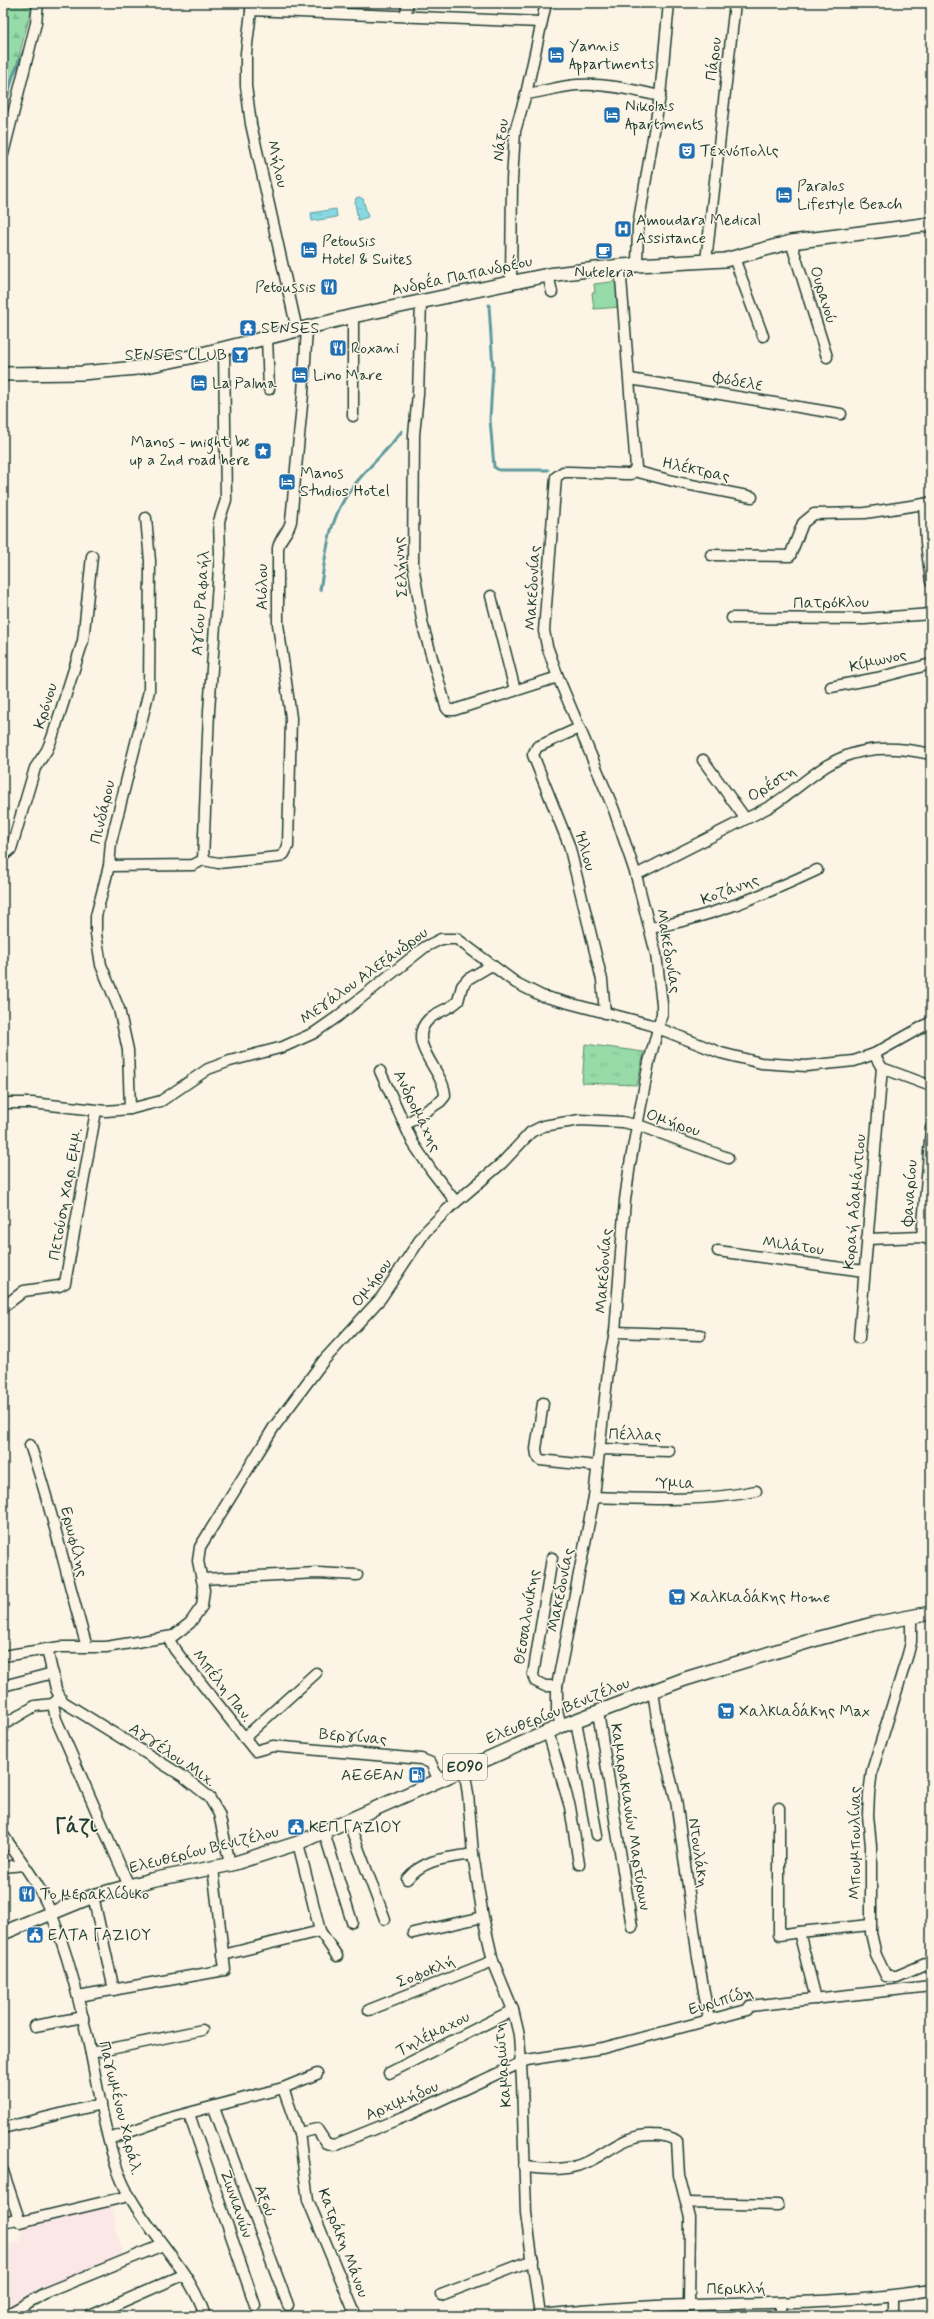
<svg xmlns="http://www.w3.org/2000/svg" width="934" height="2319" font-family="Mynerve,sans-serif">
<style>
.built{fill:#fbe7e5}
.grass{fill:url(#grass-tufts);stroke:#5a8c6e}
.forest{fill:url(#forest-firs);stroke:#5a8c6e}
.green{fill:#96dba8;stroke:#5a8c6e}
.water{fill:url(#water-ripples);stroke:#5e9a9c}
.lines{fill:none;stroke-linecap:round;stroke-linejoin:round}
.stream{stroke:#5e9a9c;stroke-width:3}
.minor-casing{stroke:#1f3d34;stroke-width:13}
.major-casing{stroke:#1f3d34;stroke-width:16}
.minor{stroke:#fcf5e5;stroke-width:10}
.major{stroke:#fcf5e5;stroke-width:13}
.labels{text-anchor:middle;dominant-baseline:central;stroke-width:3;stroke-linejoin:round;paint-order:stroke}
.shield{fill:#fcf5e5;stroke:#617469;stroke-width:1}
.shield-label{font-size:15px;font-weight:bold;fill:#1f3d34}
.poi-label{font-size:16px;fill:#1f3d34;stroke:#fcf5e5;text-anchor:start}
.street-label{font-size:16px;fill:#1f3d34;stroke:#fcf5e5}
.district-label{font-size:20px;font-weight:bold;fill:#1f3d34;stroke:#fcf5e5}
</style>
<defs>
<pattern id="grass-tufts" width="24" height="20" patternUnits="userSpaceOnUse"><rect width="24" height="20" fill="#96dba8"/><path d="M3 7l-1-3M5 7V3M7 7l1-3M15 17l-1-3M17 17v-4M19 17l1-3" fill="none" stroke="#81bd91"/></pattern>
<pattern id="forest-firs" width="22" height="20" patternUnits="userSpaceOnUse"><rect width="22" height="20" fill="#96dba8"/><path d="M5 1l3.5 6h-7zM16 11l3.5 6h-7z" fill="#81bd91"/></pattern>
<pattern id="water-ripples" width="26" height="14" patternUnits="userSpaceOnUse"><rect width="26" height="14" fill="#88d8e2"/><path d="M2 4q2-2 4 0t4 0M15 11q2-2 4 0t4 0" fill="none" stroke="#75bac2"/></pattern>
</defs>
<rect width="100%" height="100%" fill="#fcf5e5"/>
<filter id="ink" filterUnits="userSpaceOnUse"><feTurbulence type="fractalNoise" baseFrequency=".025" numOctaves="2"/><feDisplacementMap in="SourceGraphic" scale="8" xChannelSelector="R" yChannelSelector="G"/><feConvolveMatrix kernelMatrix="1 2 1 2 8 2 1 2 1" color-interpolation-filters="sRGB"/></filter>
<g filter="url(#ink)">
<!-- built -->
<polygon class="built" points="111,2206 123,2257 38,2290 3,2313 3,2245 20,2242 22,2227"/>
<!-- grass -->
<polygon class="grass" points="585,1044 644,1052 637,1085 582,1083"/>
<!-- forest -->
<polygon class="forest" points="7,3 33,3 3,116 3,21"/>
<!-- green -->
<polygon class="green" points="619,281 622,307 594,309 592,293 595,293 594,284"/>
<!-- water -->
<g class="water">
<polygon points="359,197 363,199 368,217 358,220 355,203 356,198"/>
<polygon points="336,209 337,217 312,221 311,213"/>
</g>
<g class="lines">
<!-- stream -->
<g class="stream">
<polyline points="3,113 13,76 26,45"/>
<polyline points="489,305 493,368 490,419 494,467 499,470 548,470"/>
<path d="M320 590C327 550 328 517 355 484 370 465 388 450 402 431"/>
</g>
<!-- minor casing -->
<g class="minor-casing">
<g id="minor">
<polyline points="252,3 246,53 246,86 251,124 297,330"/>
<polyline points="251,10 541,22"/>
<polyline points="405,16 408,3"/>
<path d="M526 94C543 92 560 86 577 85 605 83 633 90 660 96"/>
<polyline points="3,154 36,23 38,3"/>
<polyline points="791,242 827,357"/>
<polyline points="734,258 763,336"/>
<polyline points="706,261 735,3"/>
<polyline points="637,265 638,226 660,96 669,3"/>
<polyline points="548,275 552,292"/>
<polyline points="511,283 512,180 515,131 526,94 546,3"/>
<polyline points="421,302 418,394 414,435 413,565 423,626 446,707 448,710 454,710 558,677"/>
<polyline points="353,316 353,416"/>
<polyline points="267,338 269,389"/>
<polyline points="630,379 841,414"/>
<polyline points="634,471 681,483 752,497"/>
<polyline points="931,502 924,504 926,543 931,582"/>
<polyline points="711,555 790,556 803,523 814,514 865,513 924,504"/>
<polyline points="491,596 515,690"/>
<polyline points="732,618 864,619 931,614"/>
<polyline points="831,687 877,678 931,664"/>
<polyline points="579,728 537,747 533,755 569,845 602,980 605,1013"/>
<polyline points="703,760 745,818"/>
<polyline points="3,856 11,849 35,768 47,750 52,738 83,641 92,556"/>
<path d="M203 860 218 863 279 857 284 854 288 846 291 718 278 624V548C280 537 289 532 291 521L303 394 307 328"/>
<polyline points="203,860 209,711 220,554 219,521 226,500 224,349"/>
<polyline points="109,866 193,865 203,860"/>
<path d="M636 875C680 852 725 830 769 807 789 795 806 779 826 766 859 745 894 746 931 754"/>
<path d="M650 928C709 918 763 895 817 870"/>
<polyline points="874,1054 882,1068 931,1086"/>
<polyline points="380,1071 413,1143 431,1170 456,1202"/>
<polyline points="3,1103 32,1103 106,1111 130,1109 161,1101 208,1069 230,1061 283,1047 314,1033 337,1017 425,947 441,939 457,939 516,983 542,996 648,1024 721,1053 761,1063 806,1066 854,1061 874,1054 931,1022"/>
<polyline points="130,1109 128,1050 119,1009 101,965 96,934 96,916 109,866 111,842 149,691 150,561 146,518"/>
<path d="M405 1125 441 1101 445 1096C445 1071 404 1043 429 1019 438 1011 450 1009 458 1001L462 986 468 979 492 965"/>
<polyline points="922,1237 931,1128"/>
<polyline points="867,1239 922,1237 931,1240"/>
<polyline points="718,1251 864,1271"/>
<polyline points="3,1307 24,1291 59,1286 65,1283 96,1111"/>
<polyline points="615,1332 700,1335"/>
<polyline points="859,1338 882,1068"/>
<polyline points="543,1403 536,1449 537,1455 540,1460 597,1466"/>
<path d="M30 1445C53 1511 67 1580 87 1647"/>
<polyline points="600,1449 669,1451"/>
<path d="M594 1497C649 1499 703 1502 756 1491"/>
<polyline points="552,1558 533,1675 535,1681 545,1686 557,1686"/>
<polyline points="202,1579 317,1573 357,1575"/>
<polyline points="911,1616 911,1642 908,1654 872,1771 869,1794 868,1815 871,1846 871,1933 876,1955 886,1976 897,1976 925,1964 931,1967"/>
<polyline points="168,1638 175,1650 255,1751 273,1746 421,1759 431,1763 438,1779"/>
<polyline points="47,1649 56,1689 62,1701 184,1777 209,1797 219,1814 230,1864"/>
<polyline points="3,1656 60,1647 106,1647 173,1636 190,1623 202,1606 204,1590 198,1561 200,1547 274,1427 324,1360 381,1298 425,1232 448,1209 502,1163 531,1132 543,1126 580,1120 622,1122 641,1126 728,1158"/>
<polyline points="3,1686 53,1673"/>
<polyline points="653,1691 659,1732 676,1800 698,1958 709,2020"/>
<polyline points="59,1698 53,1704 56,1719 129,1886"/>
<polyline points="598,1712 632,1927"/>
<polyline points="576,1721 597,1835"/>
<polyline points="3,1725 35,1706 53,1704"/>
<polyline points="561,1726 557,1710 557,1686 594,1497 609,1362 615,1332 625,1200 630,1164 649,1062 662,1014 662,1004 656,954 636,875 614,810 558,677 547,646 544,631 556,477 563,472 570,472 626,474 631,474 636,468 620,266"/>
<polyline points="548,1732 570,1807 579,1864"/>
<polyline points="244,1738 316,1673"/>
<polyline points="464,1768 468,1794 473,1854 483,1917 493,1961 513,2010 519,2035 522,2081 526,2213 540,2316"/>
<polyline points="779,1808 779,1935 799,1932 816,1999"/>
<polyline points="348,1821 385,1919"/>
<polyline points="324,1832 352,1922"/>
<path d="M3 1835C18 1857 36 1879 47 1904 68 1951 80 2004 91 2054 99 2094 105 2136 119 2174 139 2226 188 2263 205 2316"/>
<polyline points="298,1843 320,1931 337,1956"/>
<polyline points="3,1867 23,1865"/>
<path d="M407 1879C425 1858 448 1858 473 1854"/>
<polyline points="93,1896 114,1990"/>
<polyline points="799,1932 870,1925"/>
<polyline points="413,1933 483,1917"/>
<polyline points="223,1955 320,1931"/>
<polyline points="78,1996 225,1970 213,1868"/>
<polyline points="369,2010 493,1961"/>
<polyline points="35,2026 83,2017"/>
<polyline points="91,2053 202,2030"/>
<polyline points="389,2073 513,2010"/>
<polyline points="317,2074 283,2088 299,2133 308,2200 356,2316"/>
<polyline points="214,2108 288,2305"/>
<polyline points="189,2114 255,2305"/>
<polyline points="3,2128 101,2104"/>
<path d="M299 2133 317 2129 326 2143 334 2145 406 2116 527 2060 603 2048 747 2010 750 2006C810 1999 871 1993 931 1986"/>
<polyline points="109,2139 166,2119 283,2088"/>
<path d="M524 2167C543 2169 561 2171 580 2165 607 2156 621 2134 653 2135 661 2135 670 2136 677 2141L679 2175 690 2218 689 2305"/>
<polyline points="3,2171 20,2222 129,2196"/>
<polyline points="687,2203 778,2205"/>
<polyline points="3,2222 17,2219"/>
<polyline points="441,2295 533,2260"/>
<polyline points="893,2296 893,2316"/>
<polyline points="782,2303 782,2316"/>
<polyline points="10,2313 45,2293 163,2245"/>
<path d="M540 2315C589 2310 639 2306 689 2305 770 2303 850 2303 931 2290"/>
<polyline points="90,2316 183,2275"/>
</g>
</g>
<!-- major casing -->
<g class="major-casing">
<g id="major">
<polyline points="3,374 82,373 137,368 190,357 353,316 548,275 620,266 725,260 791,242 931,224"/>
<polyline points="3,1933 93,1896 151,1880 232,1864 298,1843 561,1726 685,1679 820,1638 873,1624 931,1613"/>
</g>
</g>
<!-- minor -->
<use href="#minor" class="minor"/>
<!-- major -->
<use href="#major" class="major"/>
</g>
</g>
<!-- icons -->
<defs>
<g id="hotel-square" transform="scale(0.9)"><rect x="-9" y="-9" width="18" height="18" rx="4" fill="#1f6fb2" stroke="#fcf5e5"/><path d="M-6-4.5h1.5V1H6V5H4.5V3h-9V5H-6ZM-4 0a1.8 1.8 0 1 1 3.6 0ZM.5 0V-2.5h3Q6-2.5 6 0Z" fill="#fff"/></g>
<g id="theatre-square" transform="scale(0.9)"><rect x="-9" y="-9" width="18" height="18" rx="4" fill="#1f6fb2" stroke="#fcf5e5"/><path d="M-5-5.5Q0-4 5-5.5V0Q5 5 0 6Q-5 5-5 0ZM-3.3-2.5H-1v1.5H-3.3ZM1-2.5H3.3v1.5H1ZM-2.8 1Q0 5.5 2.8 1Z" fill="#fff"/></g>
<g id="hospital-square" transform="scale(0.9)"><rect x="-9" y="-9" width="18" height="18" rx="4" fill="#1f6fb2" stroke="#fcf5e5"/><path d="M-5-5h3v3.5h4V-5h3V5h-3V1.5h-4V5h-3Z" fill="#fff"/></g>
<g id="cafe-square" transform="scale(0.9)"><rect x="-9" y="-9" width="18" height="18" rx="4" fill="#1f6fb2" stroke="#fcf5e5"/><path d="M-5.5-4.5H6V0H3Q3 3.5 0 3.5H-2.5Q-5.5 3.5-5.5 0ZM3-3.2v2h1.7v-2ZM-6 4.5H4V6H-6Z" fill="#fff"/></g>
<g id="restaurant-square" transform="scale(0.9)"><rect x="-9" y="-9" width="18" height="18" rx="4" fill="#1f6fb2" stroke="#fcf5e5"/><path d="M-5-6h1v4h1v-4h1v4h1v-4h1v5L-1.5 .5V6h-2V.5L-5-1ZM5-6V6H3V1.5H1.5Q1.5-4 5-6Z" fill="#fff"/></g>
<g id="temple-square" transform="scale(0.9)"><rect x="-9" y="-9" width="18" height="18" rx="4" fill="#1f6fb2" stroke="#fcf5e5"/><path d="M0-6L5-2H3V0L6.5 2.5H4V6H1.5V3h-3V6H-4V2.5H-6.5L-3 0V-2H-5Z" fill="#fff"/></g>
<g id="bar-square" transform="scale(0.9)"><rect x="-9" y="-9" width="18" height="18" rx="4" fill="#1f6fb2" stroke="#fcf5e5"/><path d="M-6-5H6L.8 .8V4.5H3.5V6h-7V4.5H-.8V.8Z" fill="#fff"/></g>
<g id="sight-square" transform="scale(0.9)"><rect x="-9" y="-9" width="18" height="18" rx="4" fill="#1f6fb2" stroke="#fcf5e5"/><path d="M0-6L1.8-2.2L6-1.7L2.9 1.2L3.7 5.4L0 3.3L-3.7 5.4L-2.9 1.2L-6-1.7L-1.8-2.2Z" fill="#fff"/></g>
<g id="supermarket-square" transform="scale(0.9)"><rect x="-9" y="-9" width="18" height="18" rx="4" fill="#1f6fb2" stroke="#fcf5e5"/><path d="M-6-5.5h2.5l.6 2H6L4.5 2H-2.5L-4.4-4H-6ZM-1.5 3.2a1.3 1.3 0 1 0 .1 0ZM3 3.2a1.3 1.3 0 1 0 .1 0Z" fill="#fff"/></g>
<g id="fuel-square" transform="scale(0.9)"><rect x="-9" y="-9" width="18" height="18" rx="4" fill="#1f6fb2" stroke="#fcf5e5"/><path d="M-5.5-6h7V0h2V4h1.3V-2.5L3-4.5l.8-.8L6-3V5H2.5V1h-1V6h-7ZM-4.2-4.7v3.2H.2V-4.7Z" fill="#fff"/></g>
<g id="civic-square" transform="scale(0.9)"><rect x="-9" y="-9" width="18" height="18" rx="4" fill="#1f6fb2" stroke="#fcf5e5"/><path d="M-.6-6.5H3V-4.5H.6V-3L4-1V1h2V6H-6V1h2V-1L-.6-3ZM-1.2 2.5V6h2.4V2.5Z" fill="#fff"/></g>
</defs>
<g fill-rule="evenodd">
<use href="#hotel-square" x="556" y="55"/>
<use href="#hotel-square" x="612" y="115"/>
<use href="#theatre-square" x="687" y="151"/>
<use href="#hotel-square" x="784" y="195"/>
<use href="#hospital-square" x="623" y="229"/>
<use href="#hotel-square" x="309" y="250"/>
<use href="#cafe-square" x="604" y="251"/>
<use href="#restaurant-square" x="329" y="287"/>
<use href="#temple-square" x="248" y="328"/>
<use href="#restaurant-square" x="338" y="348"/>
<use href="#bar-square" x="240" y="355"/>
<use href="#hotel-square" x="300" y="375"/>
<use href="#hotel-square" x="199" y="383"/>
<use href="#sight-square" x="263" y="451"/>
<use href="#hotel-square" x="287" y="482"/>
<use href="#supermarket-square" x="677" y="1597"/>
<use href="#supermarket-square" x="726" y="1711"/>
<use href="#fuel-square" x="417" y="1775"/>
<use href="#civic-square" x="296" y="1827"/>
<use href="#restaurant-square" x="27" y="1894"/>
<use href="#civic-square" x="35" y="1935"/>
</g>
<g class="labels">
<!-- shield labels -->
<rect class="shield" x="443" y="1754" width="44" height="26" rx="3"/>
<g class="shield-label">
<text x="465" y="1767">ΕΟ90</text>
</g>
<!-- poi labels -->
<g class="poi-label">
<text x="569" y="46">Yannis<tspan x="569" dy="18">Appartments</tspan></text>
<text x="625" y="106">Nikolas<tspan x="625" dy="18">Apartments</tspan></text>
<text x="700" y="151">Τεχνόπολις</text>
<text x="797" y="186">Paralos<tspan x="797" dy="18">Lifestyle Beach</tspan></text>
<text x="636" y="220">Amoudara Medical<tspan x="636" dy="18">Assistance</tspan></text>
<text x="322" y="241">Petousis<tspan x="322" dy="18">Hotel &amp; Suites</tspan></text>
<text x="604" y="272" text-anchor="middle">Nuteleria</text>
<text x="316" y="287" text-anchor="end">Petoussis</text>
<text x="261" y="328">SENSES</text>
<text x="351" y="348">Roxani</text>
<text x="227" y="355" text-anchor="end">SENSES CLUB</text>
<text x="313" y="375">Lino Mare</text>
<text x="212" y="383">La Palma</text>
<text x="250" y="442" text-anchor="end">Manos - might be<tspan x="250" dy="18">up a 2nd road here</tspan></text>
<text x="300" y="473">Manos<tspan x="300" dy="18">Studios Hotel</tspan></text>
<text x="690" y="1597">Χαλκιαδάκης Home</text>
<text x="739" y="1711">Χαλκιαδάκης Max</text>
<text x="404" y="1775" text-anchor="end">AEGEAN</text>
<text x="309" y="1827">ΚΕΠ ΓΑΖΙΟΥ</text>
<text x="40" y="1894">Το μερακλίδικο</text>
<text x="48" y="1935">ΕΛΤΑ ΓΑΖΙΟΥ</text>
</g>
<!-- street labels -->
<g class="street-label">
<text transform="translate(714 59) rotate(-83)">Πάρου</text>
<text transform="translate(501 140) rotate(-83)">Νάξου</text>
<text transform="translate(277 164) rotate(77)">Μήλου</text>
<text transform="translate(462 276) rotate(-12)">Ανδρέα Παπανδρέου</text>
<text transform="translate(823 295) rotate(73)">Ουρανού</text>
<text transform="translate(738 382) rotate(10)">Φόδελε</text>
<text transform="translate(696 470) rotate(12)">Ηλέκτρας</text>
<text transform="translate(401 567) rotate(-94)">Σελήνης</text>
<text transform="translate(262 587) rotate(-90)">Αιόλου</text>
<text transform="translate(533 588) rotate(-87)">Μακεδονίας</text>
<text transform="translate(201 603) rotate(-86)">Αγίου Ραφαήλ</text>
<text transform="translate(831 603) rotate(-1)">Πατρόκλου</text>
<text transform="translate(878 661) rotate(-13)">Κίμωνος</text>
<text transform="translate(46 706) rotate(-73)">Κρόνου</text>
<text transform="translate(772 784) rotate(-32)">Ορέστη</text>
<text transform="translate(103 812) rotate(-77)">Πινδάρου</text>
<text transform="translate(585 851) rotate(74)">Ήλιου</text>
<text transform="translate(730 890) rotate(-21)">Κοζάνης</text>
<text transform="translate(668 951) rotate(80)">Μακεδονίας</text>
<text transform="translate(364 976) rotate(-36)">Μεγάλου Αλεξάνδρου</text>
<text transform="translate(417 1111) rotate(64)">Ανδρομάχης</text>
<text transform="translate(673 1123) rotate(19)">Ομήρου</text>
<text transform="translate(910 1193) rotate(-86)">Φαναρίου</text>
<text transform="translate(66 1194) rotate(-80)">Πετούση Χαρ. Εμμ.</text>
<text transform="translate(855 1202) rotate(-85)">Κοραή Αδαμάντιου</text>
<text transform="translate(793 1246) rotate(8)">Μιλάτου</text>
<text transform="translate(604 1271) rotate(-86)">Μακεδονίας</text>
<text transform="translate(372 1283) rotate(-53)">Ομήρου</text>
<text transform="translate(635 1435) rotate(1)">Πέλλας</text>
<text transform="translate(675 1484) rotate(-1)">Ύμια</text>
<text transform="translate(74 1542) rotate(76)">Ερωφίλης</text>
<text transform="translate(561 1590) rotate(-79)">Μακεδονίας</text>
<text transform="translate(527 1617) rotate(-81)">Θεσσαλονίκης</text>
<text transform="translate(222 1686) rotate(52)">Μπέλη Παν.</text>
<text transform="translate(558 1711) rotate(-22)">Ελευθερίου Βενιζέλου</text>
<text transform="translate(353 1737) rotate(5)">Βεργίνας</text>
<text transform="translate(172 1755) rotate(34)">Αγγέλου Μιχ.</text>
<text transform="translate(630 1817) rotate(81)">Καμαρακιανών Μαρτύρων</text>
<text transform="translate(855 1843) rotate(-90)">Μπουμπουλίνας</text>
<text transform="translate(204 1850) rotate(-14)">Ελευθερίου Βενιζέλου</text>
<text transform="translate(698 1853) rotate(82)">Ντουλάκη</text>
<text transform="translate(426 1972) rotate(-22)">Σοφοκλή</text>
<text transform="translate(721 2001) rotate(-16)">Ευριπίδη</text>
<text transform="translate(433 2034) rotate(-27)">Τηλέμαχου</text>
<text transform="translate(503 2065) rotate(-95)">Καμαριώτη</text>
<text transform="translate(402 2101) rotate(-23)">Αρχιμήδου</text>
<text transform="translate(120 2108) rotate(76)">Παγωμένου Χαράλ.</text>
<text transform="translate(265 2201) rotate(69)">Αξού</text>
<text transform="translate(236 2204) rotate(71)">Ζωνιανών</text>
<text transform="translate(343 2243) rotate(69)">Κατράκη Μάνου</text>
<text transform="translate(736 2289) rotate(-1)">Περικλή</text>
</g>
<!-- district labels -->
<g class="district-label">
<text x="76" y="1826">Γάζι</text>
</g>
</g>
<!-- margin -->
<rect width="934" height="2319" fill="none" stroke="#fcf5e5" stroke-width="16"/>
<rect x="8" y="8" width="918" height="2303" fill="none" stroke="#1f3d34" stroke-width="1.5" filter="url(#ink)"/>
</svg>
